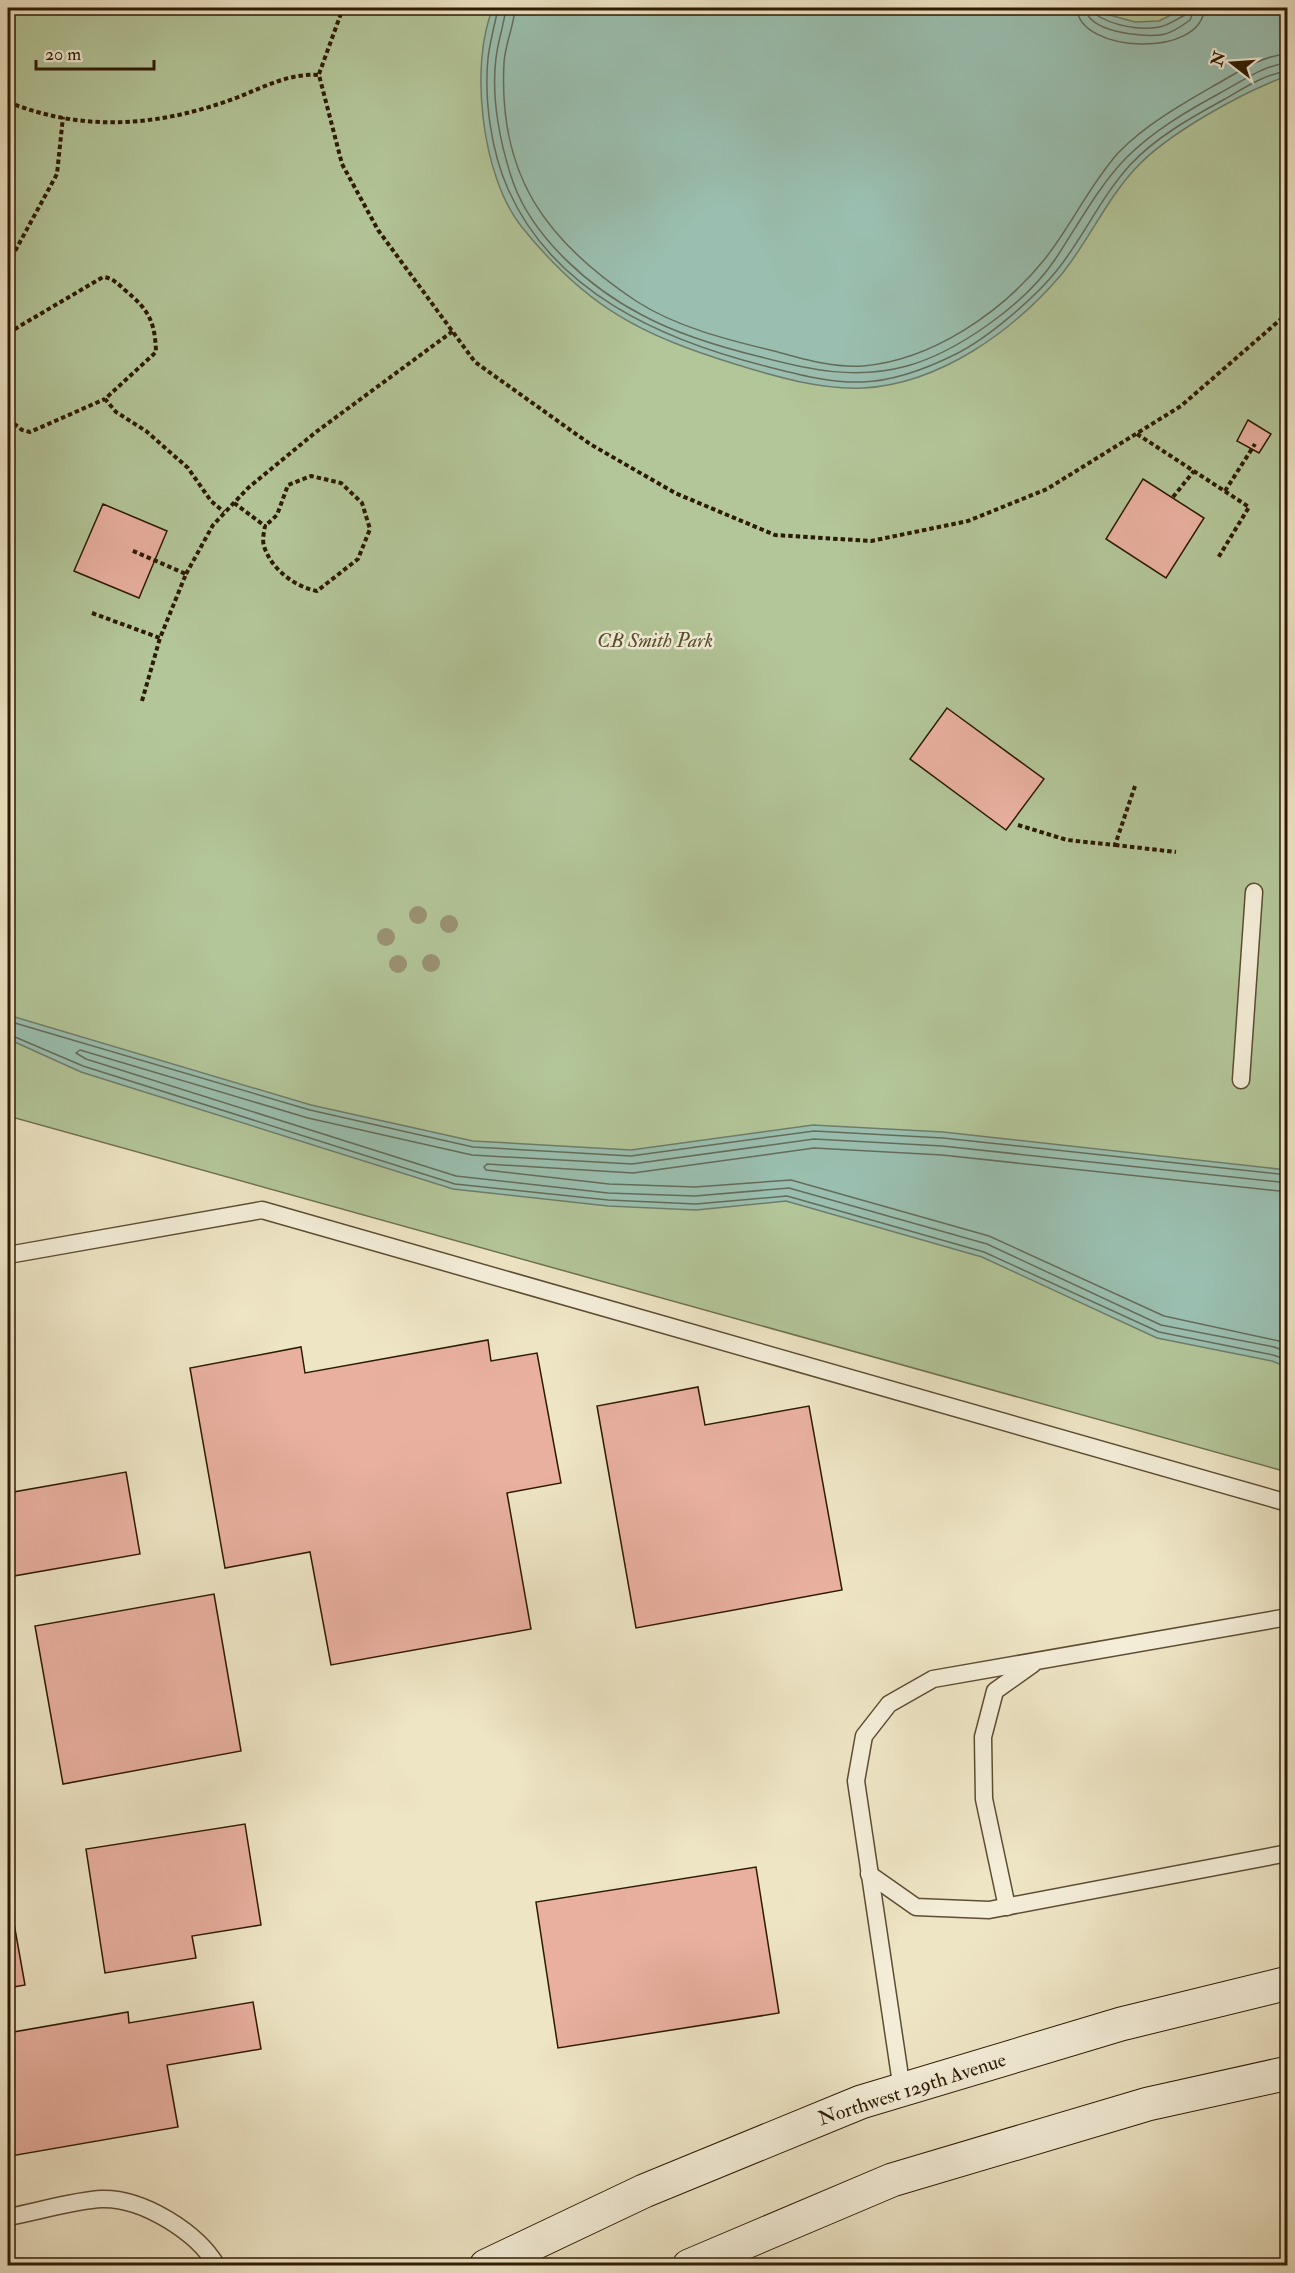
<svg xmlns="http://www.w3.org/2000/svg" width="1295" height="2273" font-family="'IM FELL Double Pica',serif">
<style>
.green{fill:#b3c699;stroke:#70704e;stroke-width:1.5}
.water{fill:#9abfb0;stroke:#6e7d6b;stroke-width:1.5}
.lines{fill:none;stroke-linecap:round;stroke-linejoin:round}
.shore{stroke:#646c5a;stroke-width:1.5}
.building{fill:#e9b0a0;stroke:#2d1a03;stroke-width:1.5}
.lane-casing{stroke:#5d4d34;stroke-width:19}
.secondary-casing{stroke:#2d1a03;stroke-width:35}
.path{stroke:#2d1a03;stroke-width:4;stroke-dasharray:4.5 3;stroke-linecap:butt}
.lane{stroke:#f4eed9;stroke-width:16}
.secondary{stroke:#f4eed9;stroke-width:33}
.tree{fill:#9a9273}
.labels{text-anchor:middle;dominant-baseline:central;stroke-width:5;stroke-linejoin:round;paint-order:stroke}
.park-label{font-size:20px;font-style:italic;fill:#554e30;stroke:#f4eed9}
.street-label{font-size:20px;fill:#2d1a03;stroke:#f4eed9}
</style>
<rect width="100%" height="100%" fill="#eee5c5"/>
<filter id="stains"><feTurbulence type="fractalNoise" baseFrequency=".00333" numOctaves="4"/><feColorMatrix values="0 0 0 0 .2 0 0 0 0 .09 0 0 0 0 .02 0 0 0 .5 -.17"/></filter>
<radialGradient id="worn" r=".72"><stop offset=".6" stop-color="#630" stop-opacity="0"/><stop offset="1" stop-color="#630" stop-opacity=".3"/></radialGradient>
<!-- green -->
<polygon class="green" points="8,8 1287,8 1287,1472 8,1116"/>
<!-- water -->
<g class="water">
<path d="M493 8H1095L1106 14 1135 22 1159 21 1185 8H1287V76C1243 92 1166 134 1134 170 1105 202 1088 242 1061 275 1013 331 940 384 863 388 822 390 777 377 738 365 640 335 586 307 521 226 482 177 469 65 493 8Z"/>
<polygon points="8,1015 311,1105 473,1141 631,1150 813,1125 943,1132 1287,1170 1287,1367 1272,1361 1157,1338 982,1257 786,1201 696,1210 608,1206 453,1189 81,1072 8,1039"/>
</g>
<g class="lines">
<!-- shore -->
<g class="shore">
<path d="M498 8C495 24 490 41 488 58 484 99 491 151 508 189 553 292 662 340 765 366 797 374 829 383 862 382 893 381 928 368 956 354 988 338 1035 298 1058 269 1084 236 1101 197 1130 165 1156 137 1192 117 1225 99 1244 88 1265 74 1288 71"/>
<path d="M506 8C504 24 498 41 496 58 491 98 500 144 513 182 533 238 590 288 642 315 679 335 720 347 761 357 810 370 856 380 907 366 957 352 1024 305 1054 261 1077 227 1097 188 1126 158 1153 131 1187 111 1220 93 1241 82 1263 65 1288 63"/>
<path d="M515 8C514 26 505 44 504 63 498 176 546 241 636 301 676 327 728 340 774 351 803 359 833 368 863 366 932 360 1001 313 1044 260 1071 226 1089 186 1118 153 1145 125 1182 104 1215 85 1237 73 1262 55 1288 54"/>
<path d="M1077 8C1079 54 1203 58 1204 8"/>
<path d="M1086 8C1087 32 1141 37 1160 35 1170 34 1182 26 1190 20L1195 8"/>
<path d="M1094 8 1095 14C1111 25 1139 31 1159 27 1168 26 1177 19 1185 15L1188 8"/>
<polyline points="8,1021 310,1110 473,1147 631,1156 814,1131 943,1138 1288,1175"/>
<polyline points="8,1034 83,1066 455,1184 608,1200 696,1204 787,1196 984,1252 1159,1332 1273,1355 1288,1360"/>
<polyline points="1288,1183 942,1146 814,1139 632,1164 472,1155 308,1118 80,1050 76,1053 86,1059 456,1176 608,1193 695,1196 789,1188 987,1244 1161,1325 1274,1347 1288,1352"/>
<polyline points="1288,1192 942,1155 814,1148 633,1173 487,1164 484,1167 486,1170 609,1184 695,1187 791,1180 989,1236 1164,1316 1288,1343"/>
</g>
</g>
<!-- building -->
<g class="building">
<polygon points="1248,420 1271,434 1259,453 1237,441"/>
<polygon points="1143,479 1204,518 1166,578 1106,539"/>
<polygon points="103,504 167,531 139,598 74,571"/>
<polygon points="947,708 1044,779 1006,830 910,759"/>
<polygon points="488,1340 491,1361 537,1353 561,1483 507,1493 531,1629 331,1665 310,1552 225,1568 190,1368 301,1347 305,1373"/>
<polygon points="698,1387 705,1425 809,1406 842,1590 636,1628 597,1406"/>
<polygon points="126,1472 140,1554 8,1577 8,1493"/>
<polygon points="214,1594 241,1751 63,1784 35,1626"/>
<polygon points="245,1824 261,1925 192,1936 196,1958 105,1973 86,1849"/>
<polygon points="756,1867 779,2013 558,2048 536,1902"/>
<polygon points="8,1890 25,1985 8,1988"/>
<polygon points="253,2002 261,2049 167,2065 178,2127 11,2156 8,2136 8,2033 128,2012 129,2023"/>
</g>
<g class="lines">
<!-- lane casing -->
<g class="lane-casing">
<g id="lane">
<polyline points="1241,1080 1254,892"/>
<polyline points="8,1255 262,1210 1288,1503"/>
<polyline points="869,1874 916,1907 989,1910 1288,1853"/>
<polyline points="1007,1907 984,1799 983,1737 995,1691 1033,1664"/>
<polyline points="902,2090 856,1781 864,1736 889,1704 933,1679 1288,1617"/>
<path d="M8 2217C36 2212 75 2200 102 2199 143 2198 197 2232 217 2266"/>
</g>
</g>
<!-- secondary casing -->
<g class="secondary-casing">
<g id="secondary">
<polyline points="486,2266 644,2191 861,2102 1121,2024 1288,1983"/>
<polyline points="689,2266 892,2180 1148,2104 1288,2073"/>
</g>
</g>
<!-- path -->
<g class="path">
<polyline points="319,74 343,8"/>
<path d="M8 102C85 133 160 126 236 98 264 87 289 73 319 75L342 164 378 230 475 362 590 444 675 493 775 535 871 541 968 521 1047 489 1181 406 1288 313"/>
<polyline points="8,264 57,174 63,117"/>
<path d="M8 333 103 277C113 278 118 284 126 291 149 310 155 322 156 352L105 399 116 412 146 431 188 468 211 501 224 512"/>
<polyline points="8,419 22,430 30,432 105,399"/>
<polyline points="1137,434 1249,507 1218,558"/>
<polyline points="1225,491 1255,444"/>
<polyline points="1173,497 1194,471"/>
<path d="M234 503 265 526C264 532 262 540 264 546 271 569 295 587 317 591L358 559 370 529 362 503 341 483 311 476 288 485 277 515 265 526"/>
<polyline points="186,574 213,525 248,488 316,432 453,331"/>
<polyline points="92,613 160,638 186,574 131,550"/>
<polyline points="142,701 160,638"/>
<polyline points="1018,825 1067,840 1115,845 1135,786"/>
<polyline points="1115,845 1176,852"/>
</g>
<!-- lane -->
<use href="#lane" class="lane"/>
<!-- secondary -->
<use href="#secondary" class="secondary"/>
</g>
<!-- trees -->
<g class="tree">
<circle cx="418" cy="915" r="9"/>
<circle cx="449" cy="924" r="9"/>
<circle cx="386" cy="937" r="9"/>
<circle cx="431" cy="963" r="9"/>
<circle cx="398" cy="964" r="9"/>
</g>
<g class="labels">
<!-- park labels -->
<g class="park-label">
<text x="655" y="640">CB Smith Park</text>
</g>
<!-- street labels -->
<g class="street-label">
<text transform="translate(912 2089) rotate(-18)">Northwest 129th Avenue</text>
</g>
</g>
<!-- margin -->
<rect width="1295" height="2273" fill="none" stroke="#eee5c5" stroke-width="30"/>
<rect x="9" y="9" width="1277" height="2255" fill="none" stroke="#2d1a03" stroke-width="3"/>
<rect x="15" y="15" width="1265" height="2243" fill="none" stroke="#2d1a03" stroke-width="1.5"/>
<!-- north arrow -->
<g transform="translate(1232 63) rotate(287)" stroke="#f4eed9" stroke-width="4.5" paint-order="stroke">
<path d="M0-4.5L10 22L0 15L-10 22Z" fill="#2d1a03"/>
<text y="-9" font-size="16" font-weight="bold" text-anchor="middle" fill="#2d1a03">N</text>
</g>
<!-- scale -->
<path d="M36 60v9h118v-9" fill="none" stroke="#2d1a03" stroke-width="3"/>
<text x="45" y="60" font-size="18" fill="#2d1a03" stroke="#f4eed9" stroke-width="4.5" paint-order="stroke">20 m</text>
<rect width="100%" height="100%" filter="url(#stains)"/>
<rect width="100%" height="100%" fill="url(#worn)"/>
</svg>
